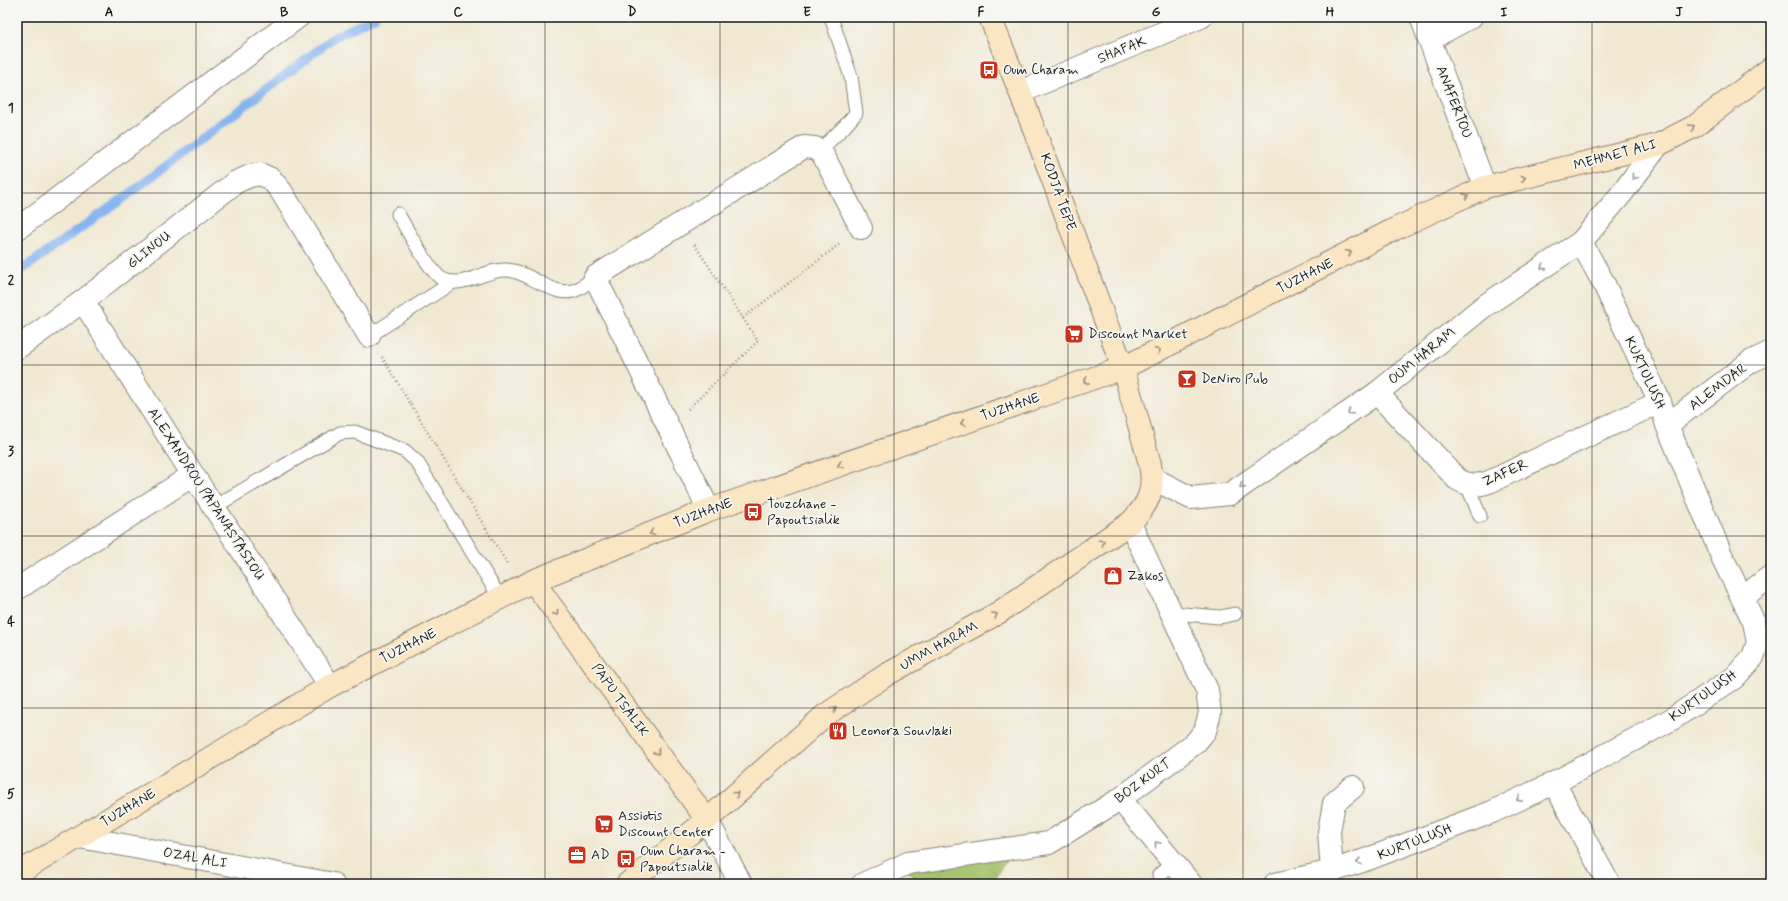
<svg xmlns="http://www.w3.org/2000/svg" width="1788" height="901" font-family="Mynerve,sans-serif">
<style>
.green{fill:#a1c169;stroke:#5e6e42}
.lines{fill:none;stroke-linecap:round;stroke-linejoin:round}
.stream{stroke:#84b3ef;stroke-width:9}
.lane-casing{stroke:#868276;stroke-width:15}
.street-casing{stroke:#868276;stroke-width:24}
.secondary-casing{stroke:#868276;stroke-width:24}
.path{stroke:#868276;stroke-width:2.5;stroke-dasharray:1 3;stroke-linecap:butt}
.lane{stroke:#fff;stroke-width:13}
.street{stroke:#fff;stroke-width:22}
.secondary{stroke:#fbe6c4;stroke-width:22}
.oneway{stroke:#978b78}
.oneway2{stroke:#999}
.grid{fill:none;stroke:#1c1c1c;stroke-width:1;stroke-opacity:0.55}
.labels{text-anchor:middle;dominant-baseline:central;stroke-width:3.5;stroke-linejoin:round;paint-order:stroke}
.street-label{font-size:14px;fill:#1c1c1c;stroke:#f6f6f2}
.poi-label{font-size:14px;fill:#1c1c1c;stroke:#f6f6f2;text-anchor:start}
.neatline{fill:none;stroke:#1c1c1c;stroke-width:1.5}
.grid-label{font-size:13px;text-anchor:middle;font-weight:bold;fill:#1c1c1c}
</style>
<rect width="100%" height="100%" fill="#f6f6f2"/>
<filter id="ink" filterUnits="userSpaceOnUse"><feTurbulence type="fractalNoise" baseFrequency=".025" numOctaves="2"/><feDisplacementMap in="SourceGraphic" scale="8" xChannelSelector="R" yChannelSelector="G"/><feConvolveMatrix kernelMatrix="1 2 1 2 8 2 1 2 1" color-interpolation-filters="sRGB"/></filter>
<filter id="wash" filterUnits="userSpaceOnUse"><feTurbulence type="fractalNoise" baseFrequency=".012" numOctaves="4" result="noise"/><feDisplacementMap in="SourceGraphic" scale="16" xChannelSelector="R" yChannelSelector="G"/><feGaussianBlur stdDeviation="0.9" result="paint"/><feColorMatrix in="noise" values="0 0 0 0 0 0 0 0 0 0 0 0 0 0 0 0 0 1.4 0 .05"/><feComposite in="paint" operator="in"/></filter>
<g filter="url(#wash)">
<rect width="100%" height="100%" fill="#f0e8d1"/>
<!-- green -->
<polygon class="green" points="1014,849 990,884 920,884 903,865"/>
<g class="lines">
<!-- stream -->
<polyline class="stream" points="17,273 128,195 336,36 375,17"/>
</g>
</g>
<g filter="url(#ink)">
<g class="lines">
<!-- lane casing -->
<g class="lane-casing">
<g id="lane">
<polyline points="819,151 844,127 856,113 851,77 831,17"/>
<path d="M398 214C406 228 430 272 442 279 462 290 487 268 507 270 531 271 555 301 578 289 584 286 589 281 595 277"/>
<polyline points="369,336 453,282"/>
<polyline points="1467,485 1480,516"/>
<polyline points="214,507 340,433 355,432 405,451 417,462 500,598"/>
<polyline points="1172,613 1220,617 1235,614"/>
<polyline points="1159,875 1173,863"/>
</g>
</g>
<!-- street casing -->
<g class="street-casing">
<g id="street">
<polyline points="1421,17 1485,187"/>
<polyline points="1430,39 1471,17"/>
<polyline points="1020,92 1201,17"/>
<polyline points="17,229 298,17"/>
<polyline points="83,301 193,475 330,686"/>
<polyline points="17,348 83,301 236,182 250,176 260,174 271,179 281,191 369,336"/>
<path d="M1377 393 1457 479C1469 486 1476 486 1489 482L1660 402"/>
<polyline points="1667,425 1750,362 1771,352"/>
<polyline points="1152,478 1191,498 1230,494 1377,393 1483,307 1581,242 1623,192 1658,145"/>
<polyline points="709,510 595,277 804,147 815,148 822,153 861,228"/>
<polyline points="17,589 193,475"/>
<polyline points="1742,598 1771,576"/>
<polyline points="1554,783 1609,884"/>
<polyline points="1120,799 1191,884"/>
<polyline points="707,820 741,884"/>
<polyline points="80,837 333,884"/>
<polyline points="1332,871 1329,832 1334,803 1353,787"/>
<polyline points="863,884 908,863 1049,843 1120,799 1195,743 1205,731 1210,713 1207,690 1130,523"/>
<polyline points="1275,884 1332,871 1368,859 1492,812 1554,783 1672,719 1734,678 1753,657 1758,642 1754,622 1723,559 1667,425 1660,402 1603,282 1581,242"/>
</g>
</g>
<!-- secondary casing -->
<g class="secondary-casing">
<g id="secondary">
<polyline points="533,581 707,820"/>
<polyline points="17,874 330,686 533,581 709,510 1123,368 1395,229 1485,187 1658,145 1695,126 1771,68"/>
<path d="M627 884 707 820 824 716 886 675 998 613 1130 523C1149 504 1155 490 1150 464L1123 368 1020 92 990 17"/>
</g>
</g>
<!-- path -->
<g class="path">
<polyline points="743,318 841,243"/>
<polyline points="382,357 508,565"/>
<polyline points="688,409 758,341 694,244"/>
</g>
<!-- lane -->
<use href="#lane" class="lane"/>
<!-- street -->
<use href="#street" class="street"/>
<!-- secondary -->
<use href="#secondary" class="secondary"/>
</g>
<!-- one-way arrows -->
<defs><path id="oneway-chevron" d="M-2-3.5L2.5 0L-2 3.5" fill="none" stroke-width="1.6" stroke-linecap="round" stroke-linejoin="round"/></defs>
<g class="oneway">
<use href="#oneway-chevron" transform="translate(1692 127) rotate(-31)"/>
<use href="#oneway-chevron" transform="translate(1523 178) rotate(-14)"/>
<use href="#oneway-chevron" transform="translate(1466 196) rotate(-25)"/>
<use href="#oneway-chevron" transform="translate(1349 253) rotate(-27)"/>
<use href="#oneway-chevron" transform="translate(1158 351) rotate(-27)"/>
<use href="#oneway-chevron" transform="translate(1086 381) rotate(161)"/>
<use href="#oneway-chevron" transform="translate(963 423) rotate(161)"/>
<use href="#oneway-chevron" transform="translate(840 465) rotate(161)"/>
<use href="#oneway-chevron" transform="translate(652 533) rotate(158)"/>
<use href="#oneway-chevron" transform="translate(1102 542) rotate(-34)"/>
<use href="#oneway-chevron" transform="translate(556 613) rotate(54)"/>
<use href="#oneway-chevron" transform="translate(995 615) rotate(-30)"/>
<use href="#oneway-chevron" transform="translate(834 709) rotate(-34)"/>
<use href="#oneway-chevron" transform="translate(657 752) rotate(54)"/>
<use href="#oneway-chevron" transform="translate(736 794) rotate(-42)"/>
</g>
<g class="oneway2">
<use href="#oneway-chevron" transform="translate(1634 177) rotate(127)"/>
<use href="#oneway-chevron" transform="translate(1543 267) rotate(147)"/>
<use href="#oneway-chevron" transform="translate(1350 412) rotate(145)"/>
<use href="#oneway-chevron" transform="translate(1242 486) rotate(146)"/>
<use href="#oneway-chevron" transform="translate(1519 799) rotate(154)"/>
<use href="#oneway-chevron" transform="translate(1157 844) rotate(-130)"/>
<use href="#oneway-chevron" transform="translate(1359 862) rotate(163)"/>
</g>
</g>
<!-- grid -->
<path class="grid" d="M196 17V884M371 17V884M545 17V884M720 17V884M894 17V884M1068 17V884M1243 17V884M1417 17V884M1592 17V884M17 193H1771M17 365H1771M17 536H1771M17 708H1771"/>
<!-- icons -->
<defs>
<g id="bus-square" transform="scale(1)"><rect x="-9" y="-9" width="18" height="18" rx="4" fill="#c8321e" stroke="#f6f6f2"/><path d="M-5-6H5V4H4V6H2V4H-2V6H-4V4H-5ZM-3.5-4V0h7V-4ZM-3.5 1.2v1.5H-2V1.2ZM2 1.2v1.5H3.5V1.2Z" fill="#fff"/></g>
<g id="supermarket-square" transform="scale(1)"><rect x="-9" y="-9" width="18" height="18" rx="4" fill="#c8321e" stroke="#f6f6f2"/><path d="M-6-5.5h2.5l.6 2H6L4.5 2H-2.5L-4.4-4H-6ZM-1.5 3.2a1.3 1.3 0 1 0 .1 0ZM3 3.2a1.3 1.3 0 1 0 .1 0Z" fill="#fff"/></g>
<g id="bar-square" transform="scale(1)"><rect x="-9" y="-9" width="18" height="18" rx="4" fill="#c8321e" stroke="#f6f6f2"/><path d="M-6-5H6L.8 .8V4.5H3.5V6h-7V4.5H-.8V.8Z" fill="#fff"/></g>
<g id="shop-square" transform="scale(1)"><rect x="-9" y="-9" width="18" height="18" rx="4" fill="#c8321e" stroke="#f6f6f2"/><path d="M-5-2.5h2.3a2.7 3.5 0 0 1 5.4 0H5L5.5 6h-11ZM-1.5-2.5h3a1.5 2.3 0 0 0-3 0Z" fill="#fff"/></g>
<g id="restaurant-square" transform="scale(1)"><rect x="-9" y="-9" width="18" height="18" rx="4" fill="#c8321e" stroke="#f6f6f2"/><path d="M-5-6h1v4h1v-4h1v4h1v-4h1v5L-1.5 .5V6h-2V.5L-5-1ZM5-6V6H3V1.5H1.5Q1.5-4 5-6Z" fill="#fff"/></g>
<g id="office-square" transform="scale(1)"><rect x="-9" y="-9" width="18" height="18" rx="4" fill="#c8321e" stroke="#f6f6f2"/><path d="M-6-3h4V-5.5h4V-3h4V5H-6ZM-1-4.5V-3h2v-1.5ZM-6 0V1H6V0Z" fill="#fff"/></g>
</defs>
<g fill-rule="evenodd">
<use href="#bus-square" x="989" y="70"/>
<use href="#supermarket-square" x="1074" y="334"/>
<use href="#bar-square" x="1187" y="379"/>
<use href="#bus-square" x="753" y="512"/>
<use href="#shop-square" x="1113" y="576"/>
<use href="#restaurant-square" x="838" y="731"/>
<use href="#supermarket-square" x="604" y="824"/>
<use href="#office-square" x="577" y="855"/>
<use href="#bus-square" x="626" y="859"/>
</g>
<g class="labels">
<!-- street labels -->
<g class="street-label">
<text transform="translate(1122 50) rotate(-22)">SHAFAK</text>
<text transform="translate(1454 102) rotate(69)">ANAFERTOU</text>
<text transform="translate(1615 155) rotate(-15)">MEHMET ALI</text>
<text transform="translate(1058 192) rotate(70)">KODJA TEPE</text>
<text transform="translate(149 250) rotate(-38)">GLINOU</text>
<text transform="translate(1305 276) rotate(-27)">TUZHANE</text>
<text transform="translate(1422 356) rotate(-39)">OUM HARAM</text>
<text transform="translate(1645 373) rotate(65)">KURTULUSH</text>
<text transform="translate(1718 387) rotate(-37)">ALEMDAR</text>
<text transform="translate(1010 407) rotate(-19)">TUZHANE</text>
<text transform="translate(1505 473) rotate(-24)">ZAFER</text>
<text transform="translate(206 494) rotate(57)">ALEXANDROU PAPANASTASIOU</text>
<text transform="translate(703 513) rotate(-21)">TUZHANE</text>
<text transform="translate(408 646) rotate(-27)">TUZHANE</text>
<text transform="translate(939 646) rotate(-29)">UMM HARAM</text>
<text transform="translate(1703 696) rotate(-35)">KURTULUSH</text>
<text transform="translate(620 700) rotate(54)">PAPU TSALIK</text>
<text transform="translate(1143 781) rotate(-36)">BOZ KURT</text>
<text transform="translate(128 808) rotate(-31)">TUZHANE</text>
<text transform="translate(1415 842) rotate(-21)">KURTULUSH</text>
<text transform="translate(195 858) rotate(10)">OZAL ALI</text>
</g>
<!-- poi labels -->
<g class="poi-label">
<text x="1003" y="70">Oum Charam</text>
<text x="1088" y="334">Discount Market</text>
<text x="1201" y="379">DeNiro Pub</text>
<text x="767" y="504">Touzchane -<tspan x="767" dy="16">Papoutsialik</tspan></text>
<text x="1127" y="576">Zakos</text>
<text x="852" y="731">Leonora Souvlaki</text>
<text x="618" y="816">Assiotis<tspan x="618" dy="16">Discount Center</tspan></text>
<text x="640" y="851">Oum Charam -<tspan x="640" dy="16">Papoutsialik</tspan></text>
<text x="591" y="855">AD</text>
</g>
</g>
<!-- margin -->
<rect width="1788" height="901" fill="none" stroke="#f6f6f2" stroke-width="44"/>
<rect x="22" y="22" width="1744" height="857" class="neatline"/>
<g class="grid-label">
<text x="109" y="16">A</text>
<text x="284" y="16">B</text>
<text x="458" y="16">C</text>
<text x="632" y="16">D</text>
<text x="807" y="16">E</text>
<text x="981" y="16">F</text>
<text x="1156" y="16">G</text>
<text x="1330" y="16">H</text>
<text x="1504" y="16">I</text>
<text x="1679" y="16">J</text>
<text x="11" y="112">1</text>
<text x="11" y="284">2</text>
<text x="11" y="455">3</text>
<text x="11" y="626">4</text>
<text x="11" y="798">5</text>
</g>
</svg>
